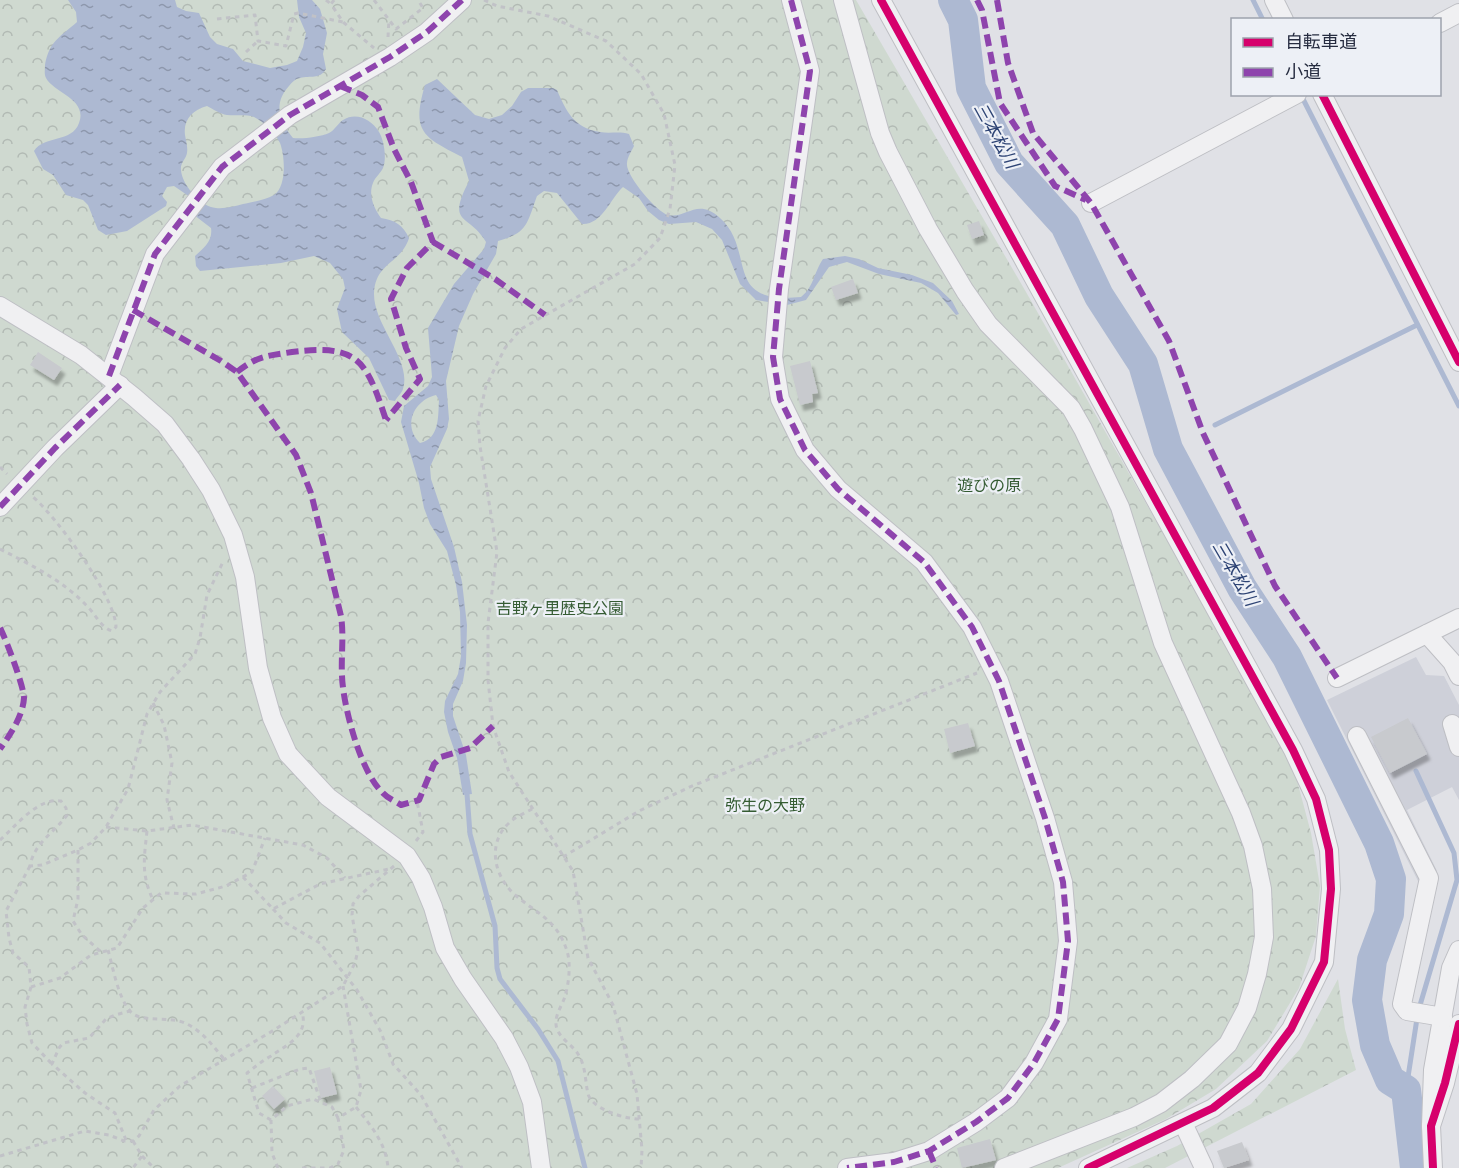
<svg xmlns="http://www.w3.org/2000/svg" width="1459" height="1168" font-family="'Golos Text','Noto Sans JP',sans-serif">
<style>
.built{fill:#ced0d9}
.forest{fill:url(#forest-crowns)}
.water{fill:url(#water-ripples);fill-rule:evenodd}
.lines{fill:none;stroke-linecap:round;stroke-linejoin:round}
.stream{stroke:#adb9d2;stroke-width:5}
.river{stroke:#adb9d2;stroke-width:30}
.building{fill:#c8cace;filter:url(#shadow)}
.minor-casing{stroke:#bebfc4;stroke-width:20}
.path{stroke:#c1c2c7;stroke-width:3;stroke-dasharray:4.5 4.5;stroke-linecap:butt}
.minor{stroke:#f0f0f2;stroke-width:18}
.quiet{stroke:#8e44ad;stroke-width:6;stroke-dasharray:12 6;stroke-linecap:butt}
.cycleway-casing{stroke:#edf0f6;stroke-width:11}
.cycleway{stroke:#d6006c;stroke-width:8}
.labels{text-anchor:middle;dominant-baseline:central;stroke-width:4.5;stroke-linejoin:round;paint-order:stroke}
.park-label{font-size:16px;fill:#355c33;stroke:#edf0f6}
.water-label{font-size:18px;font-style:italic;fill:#2e4475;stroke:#edf0f6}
</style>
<defs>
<pattern id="forest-crowns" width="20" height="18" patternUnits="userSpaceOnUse" patternTransform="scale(1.5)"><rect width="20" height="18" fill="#cfd9d0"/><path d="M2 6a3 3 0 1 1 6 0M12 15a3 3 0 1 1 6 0" fill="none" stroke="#b2bab4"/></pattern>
<pattern id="water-ripples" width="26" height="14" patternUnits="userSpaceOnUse" patternTransform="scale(1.5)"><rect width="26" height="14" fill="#adb9d2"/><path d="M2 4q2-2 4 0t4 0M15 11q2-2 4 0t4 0" fill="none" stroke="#8d97ac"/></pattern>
<filter id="shadow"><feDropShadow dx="3.5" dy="6" stdDeviation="1.5" flood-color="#0004"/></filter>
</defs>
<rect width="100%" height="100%" fill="#e0e1e6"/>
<!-- built -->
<polygon class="built" points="1416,657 1426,675 1444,676 1459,705 1459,800 1452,787 1407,810 1437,871 1418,881 1327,700"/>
<!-- forest -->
<g class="forest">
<polygon points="0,0 856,0 1026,292 1252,690 1295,773 1311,833 1320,886 1316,936 1299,988 1267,1041 1216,1089 1166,1119 1058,1168 0,1168"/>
<polygon points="1338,979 1345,1029 1356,1070 1165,1168 1127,1168 1177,1146 1251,1104 1300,1049"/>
</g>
<!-- water -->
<g class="water">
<path d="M68 0H175L177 7 186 11 199 13 210 37 217 44 233 49 243 61 270 68 287 65 297 61 303 47 306 33 299 17 297 0H312L320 9 327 33 323 54 326 69C319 80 311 75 300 78 295 79 292 82 289 86 273 104 279 120 293 138 303 139 320 137 329 133 335 130 338 123 343 120 356 112 371 119 379 132 384 140 387 158 383 168 381 173 375 177 373 183 368 195 374 208 381 218 395 220 403 225 409 238 401 264 375 262 374 294 374 326 412 360 403 389 402 393 397 397 395 401L389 400 369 358 342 332 337 309 345 288 343 279 330 263 314 256 281 263 200 271 196 266 195 256C204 248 213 241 211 228L194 215 190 197 174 186 167 187 162 196 167 202 166 206 127 231 106 235 98 230 88 205 83 200 66 195 53 175 43 169 34 151C44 135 72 143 79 123 88 99 54 93 46 78 44 74 45 70 45 65 46 58 49 49 53 44 59 36 69 29 77 22L76 12ZM207 106C213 109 220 114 227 115 236 116 246 114 254 117 263 121 276 134 280 143 285 156 287 186 274 195 265 200 252 202 243 204 235 206 225 209 216 208 201 207 182 185 181 170 180 163 186 159 187 153 188 147 186 141 185 135 183 119 193 110 207 106Z"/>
<path d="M437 79 475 115 489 119 502 115 512 106 521 92 528 88H553L557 90C566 111 574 128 600 132 610 134 619 131 629 134L634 146C632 150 627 158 627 163 625 175 657 212 668 215 687 219 697 197 720 218 757 251 721 305 801 297 814 287 814 272 823 259L845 256 859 259 878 268 912 275 933 283 952 301 959 314 956 315 938 293 921 283 879 274 847 262 829 267 806 300 787 305 756 300 740 284 722 240 712 229 696 222 669 224 659 220 648 211 639 198 623 187C610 199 602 225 582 224L557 193 544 191 537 196C527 223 528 233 498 241L496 254 473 294 459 326 446 381 449 419 447 429 430 467 431 479 454 547 462 582 467 625 466 663 463 681 453 704V716L466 755 472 794 463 795 457 758 448 732 444 712 445 701 458 674 461 656 460 612 456 585 447 551 430 524 424 508 419 483 401 422 404 406 428 386 432 377 428 328 454 284 484 249 486 242C468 212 446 226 469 181L462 157C423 137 411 132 425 85ZM436 395 439 400C438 415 440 439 420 443 402 426 414 400 436 395Z"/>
</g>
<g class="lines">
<!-- stream -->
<g class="stream">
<polyline points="1253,0 1263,20"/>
<polyline points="1301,95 1459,406"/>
<polyline points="1215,425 1417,325"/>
<polyline points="467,794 470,834 495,926 497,968 500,979 538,1029 558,1061 585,1168"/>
<polyline points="1406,1090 1418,1012 1457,880 1454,853 1416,771"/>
</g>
<!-- river -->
<polyline class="river" points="953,0 963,20 971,88 1009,163 1065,225 1099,296 1143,364 1168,449 1242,588 1287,657 1379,843 1391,879 1389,914 1372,960 1367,1000 1375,1045 1390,1080 1406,1090 1415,1168"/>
</g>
<!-- building -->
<g class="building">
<polygon points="979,221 984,235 972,239 967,225"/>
<polygon points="853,279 858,293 836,300 831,287"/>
<polygon points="38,352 62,368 54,380 30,365"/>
<polygon points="810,361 818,393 812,394 813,402 800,405 790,366"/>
<polygon points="1408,718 1427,754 1390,773 1371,737"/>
<polygon points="968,723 975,746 950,753 944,729"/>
<polygon points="330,1067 337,1094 321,1098 314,1071"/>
<polygon points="273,1086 285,1099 274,1109 262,1096"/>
<polygon points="990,1139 996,1160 962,1168 957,1148"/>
<polygon points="1242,1142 1249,1160 1224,1168 1217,1151"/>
</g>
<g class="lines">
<!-- minor casing -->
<g class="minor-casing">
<g id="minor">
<polyline points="791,0 810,71 779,289 773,357 780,399 805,450 838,489 924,562 972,627 999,681 1045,818 1063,882 1068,941 1058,1019 1034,1063 1008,1098 976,1122 929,1151 894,1162 847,1168"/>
<polyline points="843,0 880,133 888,152 928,229 965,291 988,324 1071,408 1083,429 1120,507 1163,643 1241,813 1253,846 1262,889 1264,937 1257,974 1247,1008 1228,1044 1192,1079 1161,1103 1134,1117 1004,1168"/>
<polyline points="881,0 1293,750 1316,799 1329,850 1331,889 1324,962 1291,1029 1258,1073 1213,1108 1088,1168"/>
<polyline points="1274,0 1284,20"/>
<polyline points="1440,23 1459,13"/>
<polyline points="1322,94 1459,362"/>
<polyline points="1091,203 1297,94"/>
<polyline points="0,306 81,355 134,397 165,424 191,459 211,490 233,535 245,577 258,668 272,718 288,754 328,797 407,856 421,878 433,907 445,948 463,979 504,1038 519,1067 532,1102 541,1168"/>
<polyline points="109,376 155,254 222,167 290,115 390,57 427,32 462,0"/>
<polyline points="0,507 55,448 120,385"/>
<polyline points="1427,634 1452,662 1459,676"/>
<polyline points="1337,678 1459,618"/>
<polyline points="1452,724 1459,747"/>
<polyline points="1357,736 1429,878 1402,1004 1407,1011 1443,1017"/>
<polyline points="1183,1123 1204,1168"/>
<polyline points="1431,1126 1433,1070 1451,968 1459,950"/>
<polyline points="1433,1168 1431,1126 1445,1083 1459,1024"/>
</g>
</g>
<!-- path -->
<g class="path">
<polyline points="326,0 331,4"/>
<polyline points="334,0 331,4 343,22 374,48"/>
<polyline points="374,0 396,29 423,8 418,0"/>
<polyline points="484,0 497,6 548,16 606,41 641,74 664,114 675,165 670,209 660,238 635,264 521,329 505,348 486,386 478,421 480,446 497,552 488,623 488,680 493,726 509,772 573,871 588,958 613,1005 637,1094 642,1150 641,1168"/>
<polyline points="217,19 255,15 258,41 286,46 294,14 298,13 343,22"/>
<polyline points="388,37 389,19"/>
<polyline points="246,52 258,41"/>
<polyline points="0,467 7,474"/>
<path d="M0 549C31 565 62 580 86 605 95 613 100 627 112 631L116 627C116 598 56 516 32 496"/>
<polyline points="153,703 164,725 172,763 167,800 174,828"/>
<path d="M532 809C525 813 515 817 509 823 488 842 493 873 512 892 534 913 556 917 567 951 571 964 569 983 565 996 563 1004 556 1013 556 1022 555 1036 571 1043 578 1054 586 1066 585 1081 588 1094 592 1109 625 1119 639 1119"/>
<polyline points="106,827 147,831 192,825 303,845 327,858 345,878"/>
<path d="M147 831C144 859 141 874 153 900"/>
<path d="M0 840C16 826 38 797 61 801L66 808 67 815C54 833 34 843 30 866L42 865 78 850 91 843 106 827 128 789 147 714 160 692 195 654 200 638 207 595 223 562"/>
<polyline points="416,841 423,832 417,801"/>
<polyline points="78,850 78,899 73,921 82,935 101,952"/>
<polyline points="563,857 639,811 692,786 977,673"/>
<polyline points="30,866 6,911 9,938 13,953 29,967 31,987 25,1007 27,1024 32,1043 52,1064"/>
<polyline points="243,877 273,909 320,884 389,869"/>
<polyline points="273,909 286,923 320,943 357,990 381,1032 393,1064 421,1095 462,1168"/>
<path d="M108 950C113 968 118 997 130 1011 140 1024 171 1015 187 1024 203 1032 213 1046 224 1059"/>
<polyline points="31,987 60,978 91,955 117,948 143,908 161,893 196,894 226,886 252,872 265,838"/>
<polyline points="252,1088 300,1069 309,1068 321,1102"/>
<path d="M356 1107C371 1126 386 1143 388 1168"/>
<path d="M271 1120 259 1113 247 1073C255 1067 262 1061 271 1056 287 1045 309 1035 302 1012"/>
<polyline points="126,1140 115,1113 85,1093 52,1064 59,1048 63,1043 89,1038 106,1019 115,1015 130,1011"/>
<polyline points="133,1141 142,1156 133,1168"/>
<polyline points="0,1156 85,1131 109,1135 124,1141 133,1141 139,1136 154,1110 180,1086 274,1030 343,986 355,963 358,950 352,915 353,904 359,896 394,866"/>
<polyline points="142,1156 154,1168"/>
<polyline points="278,1168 272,1153 271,1120 287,1106 313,1099 332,1107 338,1118"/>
<polyline points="302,1168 330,1168 338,1164 344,1150 338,1118 356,1107 361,1090 343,986"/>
</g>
<!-- minor -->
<use href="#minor" class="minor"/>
<!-- quiet -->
<g class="quiet">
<polyline points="791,0 810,71 779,289 773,357 780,399 805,450 838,489 924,562 972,627 999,681 1045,818 1063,882 1068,941 1058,1019 1034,1063 1008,1098 976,1122 929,1151 894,1162 847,1168"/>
<polyline points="977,0 982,10 1000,103 1055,186 1086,200"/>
<polyline points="997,0 1008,63 1033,133 1091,203 1169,341 1203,433 1275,586 1337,678"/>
<polyline points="340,86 362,95 378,107 394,149 411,182 433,242 407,268 391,299 406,348 420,379 386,420"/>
<polyline points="433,242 495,279 545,315"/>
<path d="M133 310 221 361 237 372 296 455 311 493 341 616C344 636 341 655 342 676 343 705 360 771 382 792 387 798 395 801 401 805L419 800 434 764 441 757 470 748 493 726"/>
<path d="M237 372C257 356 266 356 292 352 359 344 366 360 386 420"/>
<polyline points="109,376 155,254 222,167 290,115 390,57 427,32 462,0"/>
<polyline points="0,507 55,448 120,385"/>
<path d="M0 628C6 639 24 687 24 698 23 716 10 735 0 749"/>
<polyline points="929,1151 936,1168"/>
</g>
<!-- cycleway casing -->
<g class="cycleway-casing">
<g id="cycleway">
<polyline points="881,0 1293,750 1316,799 1329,850 1331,889 1324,962 1291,1029 1258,1073 1213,1108 1088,1168"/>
<polyline points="1322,94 1459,362"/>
<polyline points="1433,1168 1431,1126 1445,1083 1459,1024"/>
</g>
</g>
<!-- cycleway -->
<use href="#cycleway" class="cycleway"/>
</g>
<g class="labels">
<!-- park labels -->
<g class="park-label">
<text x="989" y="485">遊びの原</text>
<text x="560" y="608">吉野ヶ里歴史公園</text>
<text x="765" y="805">弥生の大野</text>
</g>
<!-- water labels -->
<g class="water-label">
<text transform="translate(997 135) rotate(61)">三本松川</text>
<text transform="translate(1236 573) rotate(60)">三本松川</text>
</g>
</g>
<!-- legend -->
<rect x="1231" y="18" width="210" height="78" fill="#edf0f6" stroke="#9da2ad" stroke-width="1.5"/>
<rect x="1243" y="38" width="30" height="9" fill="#d6006c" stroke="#9da2ad" stroke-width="1.5"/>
<text x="1285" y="48" font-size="18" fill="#262c40">自転車道</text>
<rect x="1243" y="68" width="30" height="9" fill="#8e44ad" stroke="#9da2ad" stroke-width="1.5"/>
<text x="1285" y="78" font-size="18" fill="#262c40">小道</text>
</svg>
